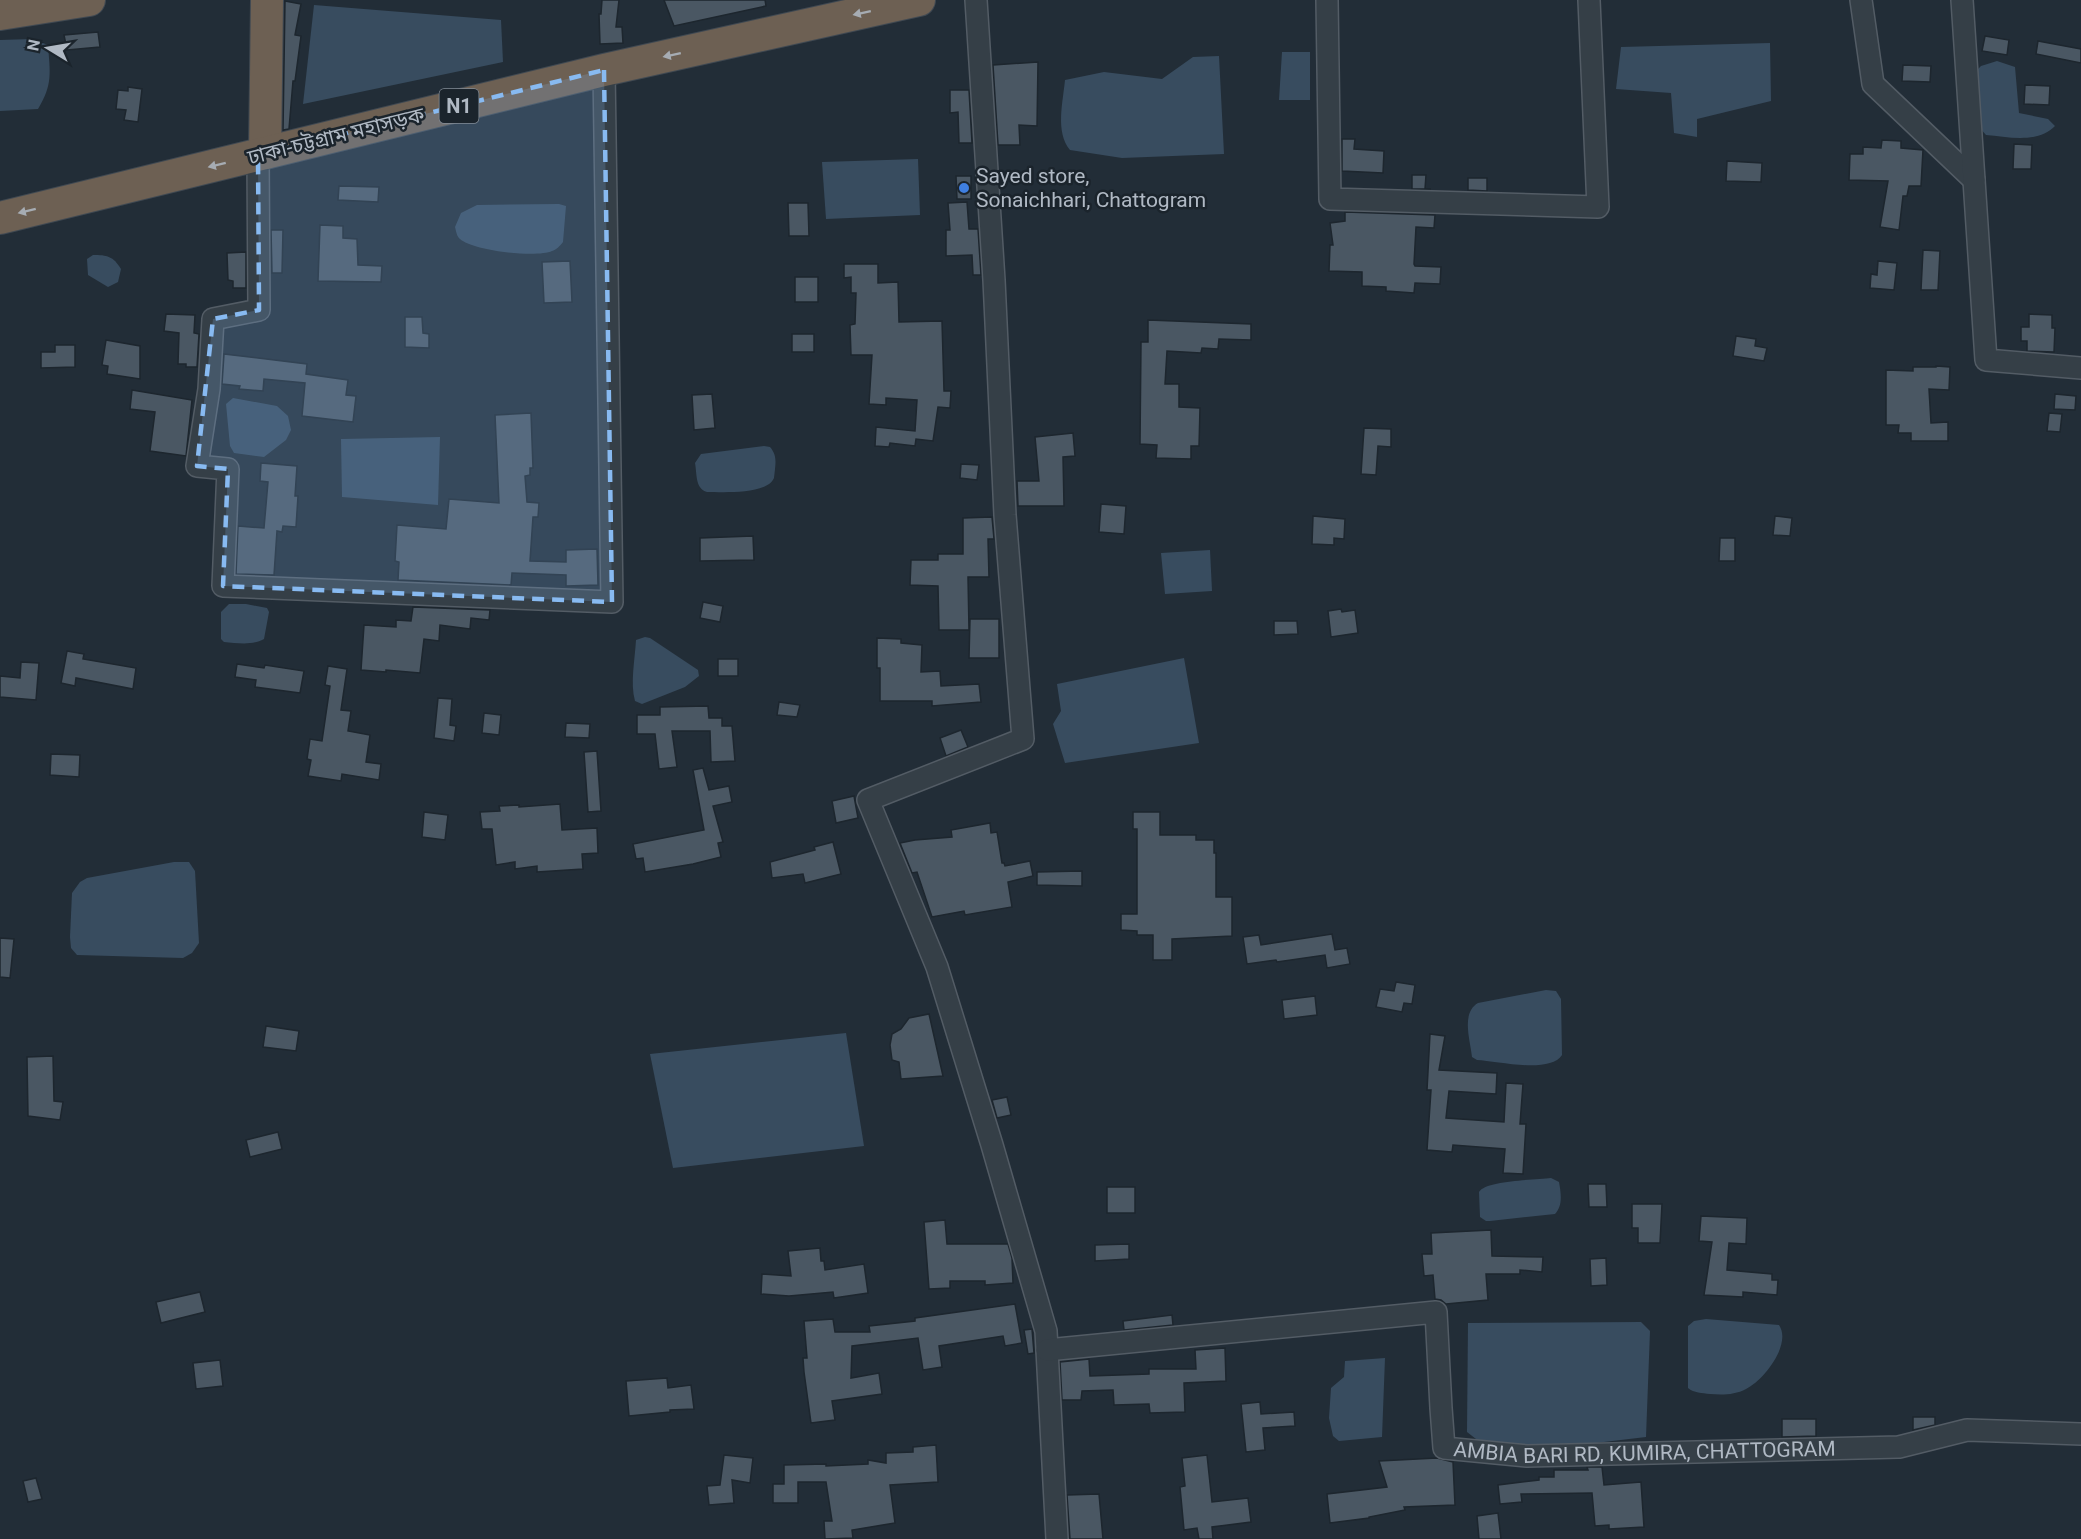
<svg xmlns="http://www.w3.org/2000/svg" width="2081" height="1539" font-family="Roboto,'Noto Sans Bengali',sans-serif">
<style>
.water{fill:#384c5f}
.building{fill:#4a5763;stroke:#1d262e;stroke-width:1.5}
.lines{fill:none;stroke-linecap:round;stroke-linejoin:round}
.minor-casing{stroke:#535c65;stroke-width:24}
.highway-casing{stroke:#404952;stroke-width:34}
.minor{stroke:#353f47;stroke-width:21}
.highway{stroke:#6d6053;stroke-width:32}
.oneway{fill:#a6acb3}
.marked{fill:#88baf1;fill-opacity:0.2;stroke:#88baf1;stroke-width:4.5;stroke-dasharray:12 8;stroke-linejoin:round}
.shop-dot{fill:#3f7fe0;stroke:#1b242c;stroke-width:2}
.labels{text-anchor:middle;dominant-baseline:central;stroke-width:5;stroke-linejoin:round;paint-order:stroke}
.shield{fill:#1b242c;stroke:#838c96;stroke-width:1.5}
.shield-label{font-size:20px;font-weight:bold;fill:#b0b9c4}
.street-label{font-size:21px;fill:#b0b9c4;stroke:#1b242c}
.poi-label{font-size:21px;fill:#b0b9c4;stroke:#1b242c;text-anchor:start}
</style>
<rect width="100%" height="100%" fill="#222d37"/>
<!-- water -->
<g class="water">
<polygon points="314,5 501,20 503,62 303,104"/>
<path d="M32 39 48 45C50 73 53 84 38 109L0 111V40Z"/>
<polygon points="1770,43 1771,101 1697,119 1697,137 1674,133 1671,93 1616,89 1621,47"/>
<polygon points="1282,52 1310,52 1310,100 1279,100"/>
<path d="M1219 56 1224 154 1122 158 1070 150C1055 132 1063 102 1065 80L1104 72 1162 79 1193 57Z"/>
<path d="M1997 61 2015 67 2019 113 2048 119 2055 126C2038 144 2008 137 1986 135L1978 126 1974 73 1981 66Z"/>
<polygon points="918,159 920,215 826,219 822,162"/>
<path d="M559 204 566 206 563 242C560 246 556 250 552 251 537 258 473 251 460 239 457 237 456 231 455 227L461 213 477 205Z"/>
<path d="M93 255C107 255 113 256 121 269L118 282 108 287 88 275 87 259Z"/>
<polygon points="233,398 277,406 288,416 291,430 286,440 264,457 234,453 230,446 226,404"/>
<polygon points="440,437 438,505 342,497 341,439"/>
<path d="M764 446 770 447C776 454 776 460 775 469 775 470 774 478 774 478 767 495 722 492 707 492 695 489 697 473 695 463L701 454Z"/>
<polygon points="1210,550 1212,591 1165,594 1161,553"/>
<path d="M229 604H246L267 608 269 612 264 639C251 646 237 643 224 642L221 639V612Z"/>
<path d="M645 637 650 638 698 670 699 676 685 687 642 704 635 701C630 683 635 659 636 640Z"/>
<polygon points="1184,658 1199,743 1065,763 1053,724 1061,711 1057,684"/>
<polygon points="174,862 189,862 195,871 199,943 192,953 183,958 77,955 71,948 70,937 72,893 80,882 87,878"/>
<path d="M1546 990 1556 991 1561 999 1562 1055C1550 1074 1497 1061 1477 1060L1472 1057C1470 1039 1461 1013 1478 1003Z"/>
<polygon points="846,1033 864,1146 673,1168 650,1054"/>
<path d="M1551 1178 1559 1182C1561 1193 1563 1206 1555 1214L1490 1221H1486L1480 1217 1479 1192C1486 1180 1536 1180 1551 1178Z"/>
<path d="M1706 1319 1779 1325C1792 1344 1764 1380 1746 1389 1735 1395 1722 1395 1710 1394 1702 1393 1694 1393 1688 1388V1326L1694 1321Z"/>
<polygon points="1641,1322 1650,1331 1646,1437 1587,1444 1510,1448 1485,1446 1467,1432 1468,1323"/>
<polygon points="1385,1358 1382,1437 1339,1441 1333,1436 1329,1418 1331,1388 1344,1377 1345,1361"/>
</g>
<!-- building -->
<g class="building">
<polygon points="602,0 619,0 616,27 622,27 623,43 600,44 599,14 601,14"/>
<polygon points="664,0 765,0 766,6 674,26"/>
<polygon points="285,1 301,4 295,35 301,36 295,81 293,81 289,129 283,130"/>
<polygon points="98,32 100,47 67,50 64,35"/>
<polygon points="1985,36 2009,40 2007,55 1982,51"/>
<polygon points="2038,41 2081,49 2081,63 2036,54"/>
<polygon points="1038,62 1037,126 1019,125 1020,145 998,145 993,65"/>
<polygon points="1903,65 1931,66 1930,82 1902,81"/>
<polygon points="2025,85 2050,86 2049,105 2024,104"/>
<polygon points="128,87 142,89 138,122 124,120 126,110 116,109 118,90 128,91"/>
<polygon points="950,90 969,90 972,143 959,143 958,112 950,113"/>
<polygon points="1342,139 1355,139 1354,149 1384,151 1383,173 1342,171"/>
<polygon points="1882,140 1901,141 1901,148 1923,150 1921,186 1909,186 1907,196 1903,196 1899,230 1880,227 1888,181 1849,180 1850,154 1863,154 1863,147 1881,148"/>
<polygon points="2014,144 2032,145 2031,169 2013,169"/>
<polygon points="1727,161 1762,163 1761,182 1726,181"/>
<polygon points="1412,175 1426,175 1425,189 1431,189 1412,189"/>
<polygon points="956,176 971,176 971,199 957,199"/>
<polygon points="1468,178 1487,178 1487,191 1468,190"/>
<polygon points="339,186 379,187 378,202 338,200"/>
<polygon points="967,202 969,229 978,229 981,275 973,275 972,255 946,256 946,230 950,230 948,203"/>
<polygon points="788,203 808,203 809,236 789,236"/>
<polygon points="1345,212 1435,215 1434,228 1416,227 1414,264 1415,266 1441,267 1440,284 1415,283 1414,293 1386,291 1386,287 1362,286 1362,272 1329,271 1330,245 1333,245 1330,223 1345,221"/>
<polygon points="320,225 343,226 343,238 357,239 358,265 382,266 381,282 318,281"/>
<polygon points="271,230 283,230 282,273 272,273"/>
<polygon points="1923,250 1940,251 1938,290 1921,290"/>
<polygon points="246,252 246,288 233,288 233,281 228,280 227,253"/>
<polygon points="570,261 572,302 544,303 542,262"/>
<polygon points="1878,261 1897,263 1894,290 1870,288 1871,274 1877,275"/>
<polygon points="844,264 878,264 878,283 898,282 899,322 942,321 944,391 951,391 950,408 938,407 933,441 916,439 915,446 890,443 889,447 875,446 876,427 915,431 917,400 886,398 886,405 869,404 872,355 851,355 850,325 855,324 856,293 851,293 851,277 844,278"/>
<rect x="795" y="277" width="23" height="25"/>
<polygon points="166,314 195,315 194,333 199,334 197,367 186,367 186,364 178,364 179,333 164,331"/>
<polygon points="2029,314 2052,315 2052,328 2055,328 2054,352 2027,351 2027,341 2021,341 2021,327 2029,327"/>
<polygon points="405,317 422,317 423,333 429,334 429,348 405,347"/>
<polygon points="1148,320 1251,324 1251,340 1219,339 1218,349 1202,348 1201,353 1167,351 1165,384 1179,384 1179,407 1200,408 1199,446 1191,446 1191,459 1156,458 1157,445 1140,444 1141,342 1148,342"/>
<rect x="792" y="334" width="22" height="18"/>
<polygon points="1736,336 1756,339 1755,346 1767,348 1764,361 1733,356"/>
<polygon points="106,340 140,346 140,379 107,374 108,366 102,365"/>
<polygon points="55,345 75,345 75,367 41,368 41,352 55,352"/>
<polygon points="224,354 307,364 306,374 348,380 346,395 356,396 353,422 302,416 305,383 264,379 263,391 239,389 240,386 222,384"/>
<polygon points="1936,366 1950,367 1949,390 1929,389 1931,423 1948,422 1948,441 1911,441 1911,433 1898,433 1899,425 1886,425 1886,370 1913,371 1913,367 1936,367"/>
<polygon points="132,390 192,400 186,456 150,451 155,412 130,409"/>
<polygon points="712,394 715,428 694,430 692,395"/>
<polygon points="2055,394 2076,396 2075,410 2054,409"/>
<polygon points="531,413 533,468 530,468 530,475 525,476 527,502 539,503 538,517 533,517 530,561 566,562 566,550 597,549 598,585 566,586 566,575 512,573 511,585 398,580 399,562 395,561 397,525 446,529 449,499 499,503 495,415"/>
<polygon points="2049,413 2062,414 2060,432 2047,431"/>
<polygon points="1364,428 1391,429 1391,447 1378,446 1376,475 1361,474"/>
<polygon points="1073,433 1075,456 1063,457 1064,506 1018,506 1017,481 1039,481 1035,437"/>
<polygon points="261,463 297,466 295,496 298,496 296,527 283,526 282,532 277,531 274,575 236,574 238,526 264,528 268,482 260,481"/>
<polygon points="961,464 979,465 977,480 960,478"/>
<polygon points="1101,504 1126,506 1124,534 1099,532"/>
<polygon points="1313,516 1345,519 1344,539 1334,538 1334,545 1312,544"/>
<polygon points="1775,516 1792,518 1790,536 1773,535"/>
<polygon points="992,517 994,539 988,539 989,577 968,577 969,630 939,630 938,586 910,585 911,560 938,560 938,554 963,554 963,518"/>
<polygon points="753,536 754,560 700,561 700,538"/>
<polygon points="1720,538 1735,538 1735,561 1719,561"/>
<polygon points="703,602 723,606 720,622 700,618"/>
<polygon points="413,607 490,610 489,620 471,618 470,629 440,625 439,641 424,639 420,673 386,670 386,672 361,670 364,625 396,627 396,620 411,621"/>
<polygon points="1341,609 1342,612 1355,610 1358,633 1331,637 1328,611"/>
<polygon points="970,619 999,619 999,658 969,658"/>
<polygon points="1274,621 1297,621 1298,634 1274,635"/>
<polygon points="877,638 901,639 901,643 922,645 921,672 940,671 941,686 979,684 981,702 932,706 932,701 880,701 880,668 877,668"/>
<polygon points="67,651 84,654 83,659 136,668 133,689 76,678 75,686 61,683"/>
<rect x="718" y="659" width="20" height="17"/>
<polygon points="21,662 39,663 36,700 0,697 0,676 20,678"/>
<polygon points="237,664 264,668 265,665 304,671 300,693 255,687 256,680 235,677"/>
<polygon points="328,666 347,669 341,710 351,711 348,731 370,735 366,762 381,764 379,780 342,774 341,781 308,776 311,760 307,759 310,739 322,741 330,686 325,685"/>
<polygon points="438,698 452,699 450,725 456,726 454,741 434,738"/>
<polygon points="779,702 800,705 797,717 777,715"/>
<polygon points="708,706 709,718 722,718 722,726 732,726 735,761 711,762 710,731 672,731 677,767 659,769 655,734 637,734 637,715 660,715 660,707"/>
<polygon points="484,713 501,715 499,735 482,733"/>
<polygon points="566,723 590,724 589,738 565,737"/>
<polygon points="961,730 968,747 946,756 940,738"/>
<polygon points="597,751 601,811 588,812 584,752"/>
<polygon points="51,754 80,755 79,777 50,775"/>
<polygon points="703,768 709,790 729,786 732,802 713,806 723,842 718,843 721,857 693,864 645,872 643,858 636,859 633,844 704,830 693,770"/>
<polygon points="854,796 858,818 836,823 832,801"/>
<polygon points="560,804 562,830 597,828 598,853 582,854 583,869 537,872 537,866 515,869 515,862 496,865 492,829 482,829 480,812 500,811 499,806 519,805 519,807"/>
<polygon points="424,812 448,815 445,840 422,837"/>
<polygon points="1133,812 1160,812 1160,835 1196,835 1196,840 1214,840 1214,853 1216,853 1216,897 1232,897 1232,936 1172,939 1172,960 1153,960 1153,935 1137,935 1137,931 1121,930 1121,914 1137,914 1137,829 1133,829"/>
<polygon points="990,823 991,833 997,832 1002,863 1004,863 1005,866 1030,861 1033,876 1008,882 1012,907 965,915 964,911 932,917 917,872 912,873 900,843 915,840 952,837 951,830"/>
<polygon points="833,842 841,874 805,883 803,874 772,878 770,862 815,850 814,847"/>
<polygon points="1082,871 1082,886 1037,885 1037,872"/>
<polygon points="1332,934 1335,950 1347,948 1350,964 1327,968 1325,955 1277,962 1276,960 1247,964 1243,937 1259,935 1261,945"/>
<polygon points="0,938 14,939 10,978 0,977"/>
<polygon points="1396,982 1415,985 1412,1004 1404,1003 1402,1012 1376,1007 1380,989 1394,991"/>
<polygon points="1315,996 1317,1015 1284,1019 1282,1000"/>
<polygon points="929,1014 943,1076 901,1079 899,1062 892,1060 890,1045 892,1034 901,1029 909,1018"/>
<polygon points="266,1026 299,1031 296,1051 263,1047"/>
<polygon points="1430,1034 1445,1036 1439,1070 1497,1073 1496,1094 1449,1091 1446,1118 1504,1122 1506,1083 1523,1084 1520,1124 1526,1124 1523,1174 1503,1173 1505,1149 1453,1145 1452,1152 1427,1150 1431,1090 1427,1090"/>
<polygon points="53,1056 54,1101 63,1102 60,1120 28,1116 27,1057"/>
<polygon points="1007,1097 1011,1115 997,1118 992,1100"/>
<polygon points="278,1132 282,1149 250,1157 246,1140"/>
<polygon points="1588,1184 1606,1184 1607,1207 1589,1207"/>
<rect x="1107" y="1187" width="28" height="26"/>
<polygon points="1632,1204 1662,1204 1660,1243 1638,1243 1638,1228 1632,1228"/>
<polygon points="1701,1216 1747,1218 1746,1244 1729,1243 1727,1270 1772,1274 1772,1280 1778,1280 1777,1295 1743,1292 1743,1297 1704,1295 1712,1242 1699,1241"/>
<polygon points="945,1220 947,1244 1008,1244 1012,1258 1013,1283 985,1285 985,1281 950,1281 950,1288 929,1289 924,1222"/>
<polygon points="1491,1230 1492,1256 1543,1257 1542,1272 1520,1270 1520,1274 1486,1274 1488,1300 1446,1304 1441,1300 1435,1299 1433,1275 1424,1276 1422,1254 1432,1254 1431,1233"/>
<polygon points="1129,1244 1129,1259 1095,1261 1095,1245"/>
<polygon points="820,1248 821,1261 824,1261 825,1270 864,1264 868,1293 834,1298 833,1292 789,1296 761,1294 762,1274 791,1276 788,1251"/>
<polygon points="1606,1258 1607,1285 1591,1286 1590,1259"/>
<polygon points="200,1292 205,1312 161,1323 156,1302"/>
<polygon points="1015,1304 1022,1343 1005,1346 1003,1336 939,1346 942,1367 923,1370 918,1338 852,1346 851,1378 879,1373 882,1394 832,1401 835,1420 811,1423 804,1372 803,1358 807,1358 804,1321 833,1319 835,1332 870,1332 869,1326 915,1321 915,1318"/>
<polygon points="1172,1315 1173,1325 1124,1330 1123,1321"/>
<polygon points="1032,1329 1034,1353 1028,1354 1024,1330"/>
<polygon points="1225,1348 1226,1381 1184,1383 1185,1412 1150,1413 1149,1404 1114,1405 1113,1390 1082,1391 1081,1400 1062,1400 1060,1362 1089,1359 1090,1376 1149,1374 1149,1369 1196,1369 1195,1350"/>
<polygon points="220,1360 223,1386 196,1389 193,1363"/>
<polygon points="667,1378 668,1388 691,1385 694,1409 670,1410 670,1412 629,1416 626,1381"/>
<polygon points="1260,1402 1261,1414 1294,1412 1295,1426 1263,1428 1265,1450 1246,1452 1241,1404"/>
<polygon points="1913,1417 1935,1417 1935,1425 1913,1430"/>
<polygon points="1782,1419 1816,1419 1816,1436 1782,1437"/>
<polygon points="936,1445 938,1482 890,1485 895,1523 852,1530 853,1538 825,1539 824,1521 832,1521 826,1482 798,1482 798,1503 773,1503 773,1484 784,1484 784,1465 826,1464 826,1466 868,1464 868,1460 886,1463 886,1453 913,1452 913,1447"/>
<polygon points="724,1455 753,1458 750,1483 732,1480 734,1503 709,1505 707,1486 720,1485"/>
<polygon points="1207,1455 1212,1502 1248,1498 1251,1522 1212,1527 1213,1539 1199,1539 1197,1528 1184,1530 1180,1487 1185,1486 1182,1458"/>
<polygon points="1437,1458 1453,1462 1455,1505 1404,1507 1405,1510 1369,1517 1369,1518 1330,1523 1327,1494 1387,1487 1379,1461"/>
<polygon points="1587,1467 1602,1467 1604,1485 1641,1482 1644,1527 1609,1529 1609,1525 1595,1526 1592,1493 1521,1494 1522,1502 1500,1504 1498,1485 1539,1480 1539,1477 1554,1477 1554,1470 1588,1470"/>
<polygon points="36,1478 42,1499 28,1502 23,1481"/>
<polygon points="1099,1494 1103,1539 1070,1539 1067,1495"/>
<polygon points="1498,1513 1501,1539 1479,1539 1477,1516"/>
</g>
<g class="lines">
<!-- minor casing -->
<g class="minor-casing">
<g id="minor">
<polyline points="976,0 994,280 1005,515 1023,739 868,800 937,967 992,1145 1046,1331 1057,1539"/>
<polyline points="1327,0 1330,199 1598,207 1589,0"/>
<polyline points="1861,0 1873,84 1974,180"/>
<polyline points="1962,0 1986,360 2081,368"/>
<polyline points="258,155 259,310 213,319 209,389 197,466 228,469 223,586 612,602 604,70"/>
<path id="s1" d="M1047 1350 1436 1312 1441 1408 1444 1448 1527 1456 1899 1447 1967 1430 2081 1434"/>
</g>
</g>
<!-- highway casing -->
<g class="highway-casing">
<g id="highway">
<polyline points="0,14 89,0"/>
<polyline points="265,153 267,0"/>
<polyline points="0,218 604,70 919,0"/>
</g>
</g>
<!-- minor -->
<use href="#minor" class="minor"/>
<!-- highway -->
<use href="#highway" class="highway"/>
</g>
<!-- one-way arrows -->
<defs><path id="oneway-solid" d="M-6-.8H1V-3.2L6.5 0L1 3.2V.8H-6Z" transform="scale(1.5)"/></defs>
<g class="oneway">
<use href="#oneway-solid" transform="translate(862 13) rotate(168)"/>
<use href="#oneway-solid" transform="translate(672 55) rotate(168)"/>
<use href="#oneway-solid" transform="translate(217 165) rotate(166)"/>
<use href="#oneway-solid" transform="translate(27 211) rotate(166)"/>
</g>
<!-- marked area -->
<path class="marked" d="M604 70 612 602 223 586 228 469 197 466 213 319 259 310 258 155Z"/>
<!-- markers -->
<circle class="shop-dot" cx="964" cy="188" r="6"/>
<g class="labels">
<!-- shield labels -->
<rect class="shield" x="439.5" y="89" width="39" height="34" rx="4.5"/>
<g class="shield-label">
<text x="459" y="106">N1</text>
</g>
<!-- street labels -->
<g class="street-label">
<text transform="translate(336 136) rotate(-14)">ঢাকা-চট্টগ্রাম মহাসড়ক</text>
<text stroke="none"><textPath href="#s1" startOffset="728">AMBIA BARI RD, KUMIRA, CHATTOGRAM</textPath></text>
</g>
<!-- poi labels -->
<g class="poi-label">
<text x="976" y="176">Sayed store,<tspan x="976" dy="24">Sonaichhari, Chattogram</tspan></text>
</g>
</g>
<!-- north arrow -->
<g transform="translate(48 48) rotate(281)" stroke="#1b242c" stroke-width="4.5" paint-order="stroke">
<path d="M0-4.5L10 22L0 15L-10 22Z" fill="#b0b9c4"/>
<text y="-9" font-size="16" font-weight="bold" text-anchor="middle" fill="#b0b9c4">N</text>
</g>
</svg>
